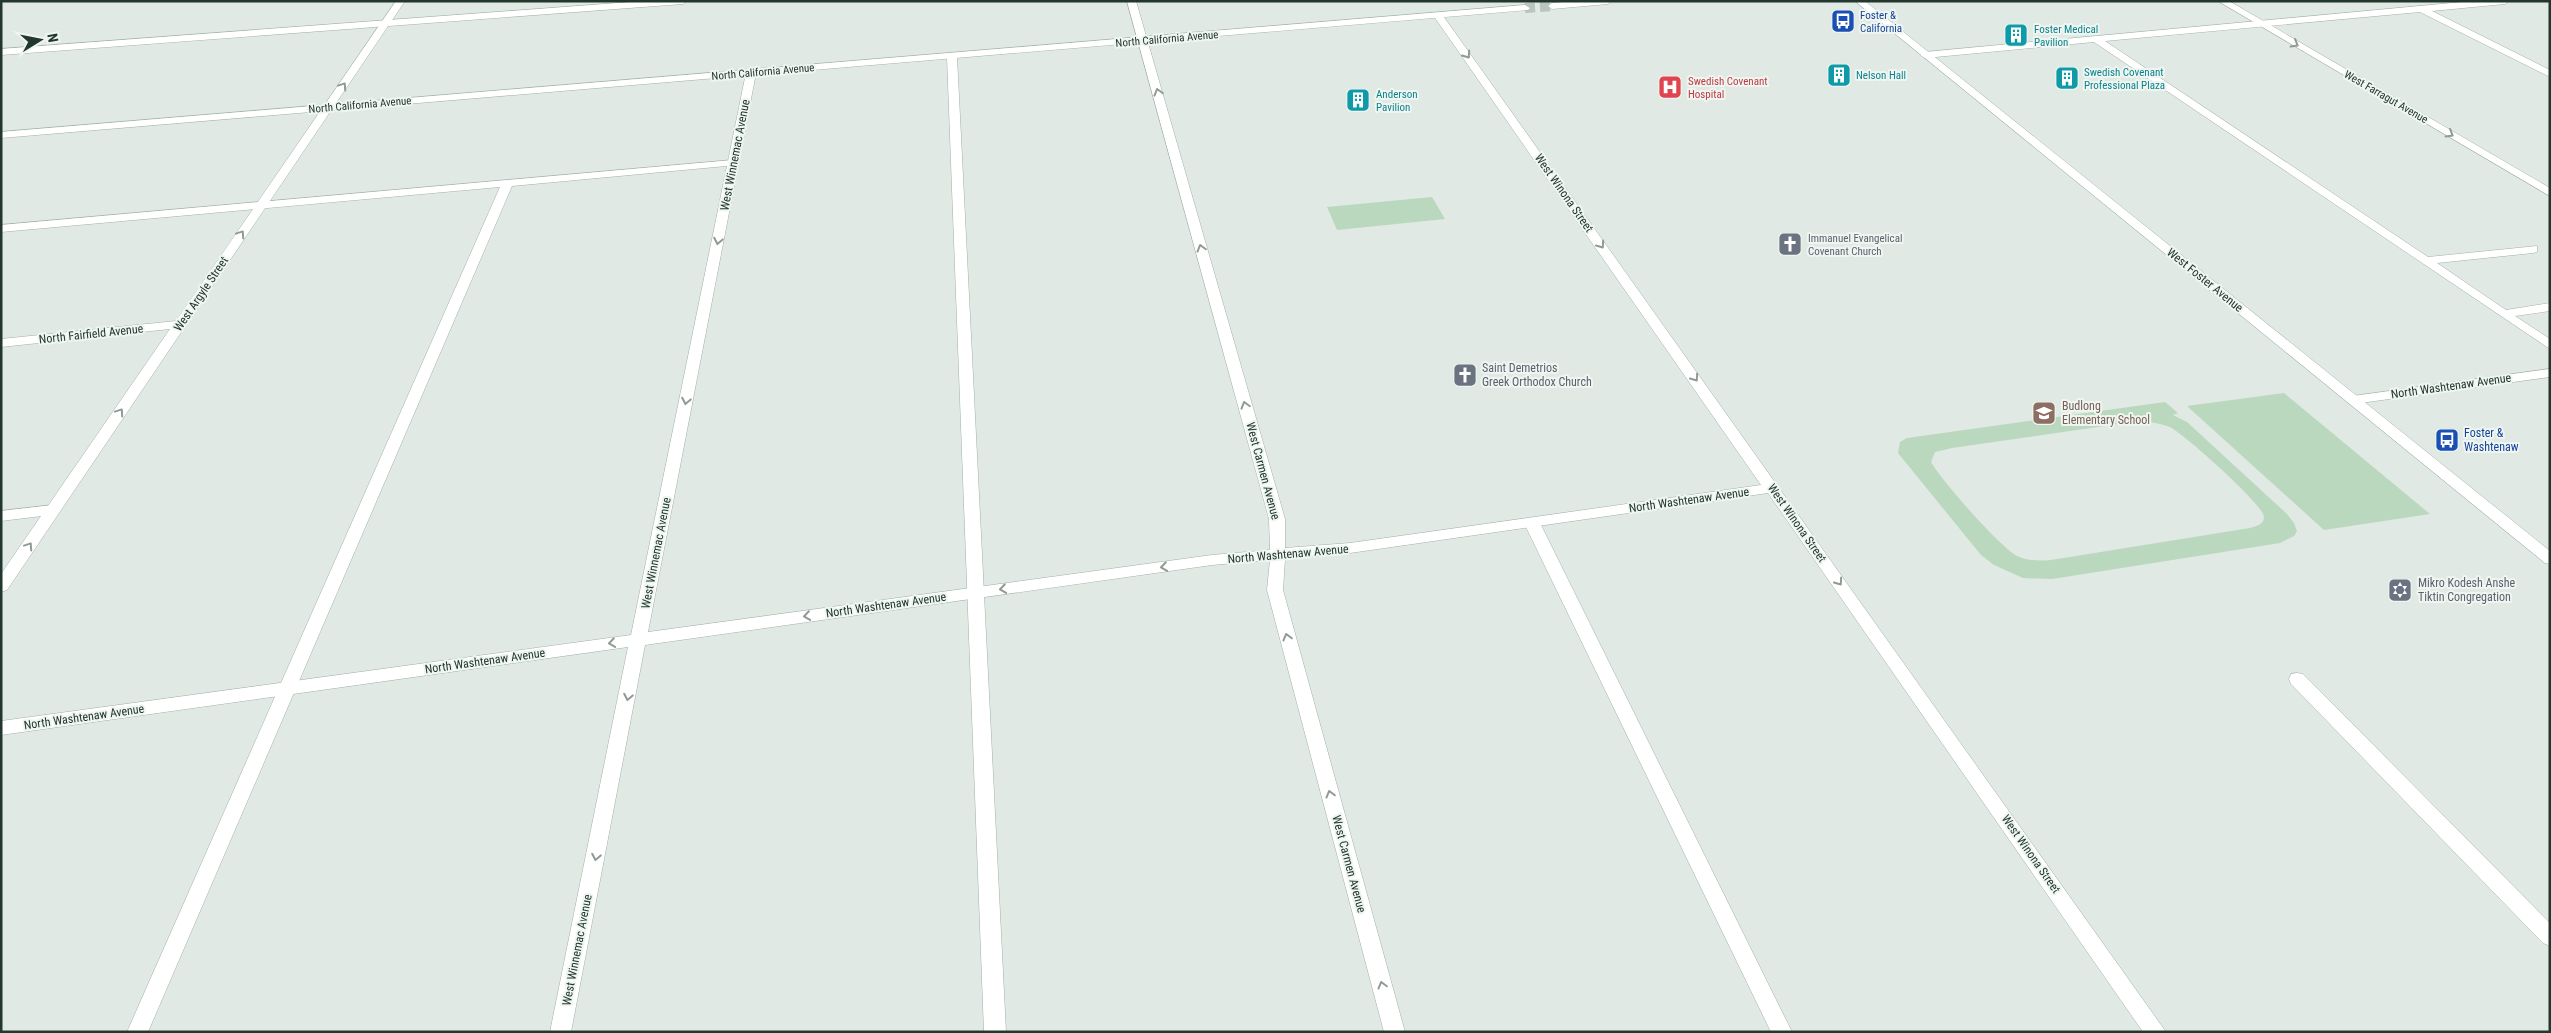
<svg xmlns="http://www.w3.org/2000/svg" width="2551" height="1033" font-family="'Roboto Condensed',sans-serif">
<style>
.green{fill:#bad8bd;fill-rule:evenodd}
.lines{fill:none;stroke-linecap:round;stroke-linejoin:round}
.secondary-tunnel{stroke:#bac5bf;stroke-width:10;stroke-dasharray:10 5;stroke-linecap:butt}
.service-casing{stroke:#a3b0a9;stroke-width:1}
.minor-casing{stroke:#a3b0a9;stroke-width:1}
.secondary-casing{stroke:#a0b3a9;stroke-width:1}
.service{fill:#fff;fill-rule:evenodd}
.minor{fill:#fff;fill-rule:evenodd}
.secondary{fill:#fff;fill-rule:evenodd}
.oneway{stroke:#909b96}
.labels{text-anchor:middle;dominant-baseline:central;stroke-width:4;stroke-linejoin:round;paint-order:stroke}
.far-transit-label{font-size:11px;fill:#164399;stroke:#eff6f1;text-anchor:start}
.far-culture-label{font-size:11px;fill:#0d838f;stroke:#eff6f1;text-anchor:start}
.far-street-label{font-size:11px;fill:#22372d;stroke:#eff6f1}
.far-health-label{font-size:11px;fill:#be3a42;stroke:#eff6f1;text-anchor:start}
.far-worship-label{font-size:11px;fill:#5b616d;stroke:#eff6f1;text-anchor:start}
.street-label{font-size:12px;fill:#22372d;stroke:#eff6f1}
.worship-label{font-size:12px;fill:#5b616d;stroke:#eff6f1;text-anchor:start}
.education-label{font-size:12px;fill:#785e54;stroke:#eff6f1;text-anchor:start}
.transit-label{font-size:12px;fill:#164399;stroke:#eff6f1;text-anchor:start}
</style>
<rect width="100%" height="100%" fill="#e0e9e3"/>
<!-- green -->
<g class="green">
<polygon points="1432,197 1445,219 1337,230 1327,207"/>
<polygon points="2284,393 2430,514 2324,530 2187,406"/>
<path d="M2165 402 2178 413 2173 415 2187 422 2287 514 2294 523 2297 531 2294 536 2280 543 2052 579 2023 578 1994 565 1981 555 1898 453 1900 442 1907 438ZM2132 422C2145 421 2158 422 2170 427 2184 434 2264 505 2264 517 2264 525 2256 526 2250 528L2051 560C2040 561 2028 561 2017 556 1999 546 1941 480 1931 462L1935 452 1952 448Z"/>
</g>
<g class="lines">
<!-- secondary-tunnel -->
<polyline class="secondary-tunnel" points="1525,8 1552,6"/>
<!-- service casing -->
<g class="service-casing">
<g id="service">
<polygon points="644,1 687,1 683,4 1,55 1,49"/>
<polygon points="2473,1 2509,1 2505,4 2432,11 2550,70 2550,77 2420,12 2105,41 2428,257 2537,246 2537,252 2533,253 2437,263 2506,310 2550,303 2550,311 2515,316 2550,339 2550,349 2094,42 1925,58 1920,55 1925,52"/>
<polygon points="952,54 957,57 1006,1032 984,1032 947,57"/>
<polygon points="733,160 738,163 737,165 512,186 148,1032 127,1032 500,187 1,232 1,225"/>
<polygon points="53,505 60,510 58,514 1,521 1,511"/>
<polygon points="1532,518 1540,523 1792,1032 1771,1032 1524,523"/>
<polygon points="2297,673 2303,674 2550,923 2550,946 2543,943 2291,684 2289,679 2291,674"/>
</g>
</g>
<!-- minor casing -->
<g class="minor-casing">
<g id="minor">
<polygon points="396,1 405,1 7,590 1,592 1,574 170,329 1,347 1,339 176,321"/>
<polygon points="1127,1 1136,1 1285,519 1285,548 1350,543 1761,485 1433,15 1441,13 2166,1032 2143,1032 1768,493 1350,553 1285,559 1283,590 1405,1032 1384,1032 1267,590 1270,560 1212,565 645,645 571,1032 550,1032 628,647 1,735 1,721 631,635 746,73 751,70 756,73 648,632 1212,555 1270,550 1269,519"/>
<polygon points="2218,1 2229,1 2550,188 2550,196"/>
<polygon points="2550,369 2550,377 2353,404 2346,400 2353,396"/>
</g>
</g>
<!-- secondary casing -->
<g class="secondary-casing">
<g id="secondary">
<polygon points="1575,1 1612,1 1608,4 1552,9 1548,6 1552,3"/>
<polygon points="1855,1 1865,1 2550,551 2550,564 2545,563"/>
<polygon points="1525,5 1530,8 1528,10 1,138 1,132"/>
</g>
</g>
<!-- service -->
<use href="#service" class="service"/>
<!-- minor -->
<use href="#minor" class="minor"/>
<!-- secondary -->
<use href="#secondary" class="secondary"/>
</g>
<!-- one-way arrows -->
<defs><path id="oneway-chevron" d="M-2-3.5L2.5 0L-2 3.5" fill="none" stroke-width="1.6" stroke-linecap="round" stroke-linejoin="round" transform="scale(1.25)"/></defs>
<g class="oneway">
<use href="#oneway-chevron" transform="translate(2295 44) rotate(30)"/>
<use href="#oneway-chevron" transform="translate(1467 55) rotate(55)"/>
<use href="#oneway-chevron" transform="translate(343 86) rotate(-56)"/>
<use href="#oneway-chevron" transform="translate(1158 92) rotate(-106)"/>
<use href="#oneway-chevron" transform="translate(2450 134) rotate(30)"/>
<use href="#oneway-chevron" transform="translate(241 234) rotate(-56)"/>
<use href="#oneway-chevron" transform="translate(718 241) rotate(101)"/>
<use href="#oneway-chevron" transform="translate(1601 245) rotate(55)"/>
<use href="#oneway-chevron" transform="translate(1201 248) rotate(-106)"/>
<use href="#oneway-chevron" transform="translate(1695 378) rotate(55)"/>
<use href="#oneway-chevron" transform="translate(686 401) rotate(101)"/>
<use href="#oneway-chevron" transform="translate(1245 405) rotate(-106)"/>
<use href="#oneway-chevron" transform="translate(120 412) rotate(-56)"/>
<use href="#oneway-chevron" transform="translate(29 546) rotate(-56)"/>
<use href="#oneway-chevron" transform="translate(1164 567) rotate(172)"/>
<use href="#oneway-chevron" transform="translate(1839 582) rotate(55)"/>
<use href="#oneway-chevron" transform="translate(1003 589) rotate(172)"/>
<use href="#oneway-chevron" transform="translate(807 616) rotate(172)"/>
<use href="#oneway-chevron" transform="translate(1287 637) rotate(-105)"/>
<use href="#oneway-chevron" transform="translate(612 643) rotate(172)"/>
<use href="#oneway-chevron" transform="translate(628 697) rotate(101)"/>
<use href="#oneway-chevron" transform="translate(1330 794) rotate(-105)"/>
<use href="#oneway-chevron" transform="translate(596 857) rotate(101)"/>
<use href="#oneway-chevron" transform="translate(1382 985) rotate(-105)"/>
</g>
<!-- icons -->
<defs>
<g id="bus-square" transform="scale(1.25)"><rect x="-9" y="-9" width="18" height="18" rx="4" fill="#1a4fb4" stroke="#eff6f1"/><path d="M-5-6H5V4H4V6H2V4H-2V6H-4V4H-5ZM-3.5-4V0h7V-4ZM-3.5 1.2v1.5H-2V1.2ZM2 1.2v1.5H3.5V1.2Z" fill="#fff"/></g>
<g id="building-square" transform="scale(1.25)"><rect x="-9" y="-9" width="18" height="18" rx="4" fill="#0f9aa8" stroke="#eff6f1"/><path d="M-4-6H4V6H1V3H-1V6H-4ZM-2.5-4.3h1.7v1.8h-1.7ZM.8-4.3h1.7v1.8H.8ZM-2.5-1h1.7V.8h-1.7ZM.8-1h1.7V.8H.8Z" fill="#fff"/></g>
<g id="hospital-square" transform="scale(1.25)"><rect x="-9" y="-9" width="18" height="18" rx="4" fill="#e0444e" stroke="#eff6f1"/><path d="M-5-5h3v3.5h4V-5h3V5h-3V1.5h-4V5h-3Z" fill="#fff"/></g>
<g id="church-square" transform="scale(1.25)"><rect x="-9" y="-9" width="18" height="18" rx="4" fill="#6b7280" stroke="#eff6f1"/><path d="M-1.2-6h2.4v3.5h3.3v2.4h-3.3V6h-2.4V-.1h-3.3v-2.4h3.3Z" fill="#fff"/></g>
<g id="school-square" transform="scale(1.25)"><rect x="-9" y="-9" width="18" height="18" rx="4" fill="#8d6e63" stroke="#eff6f1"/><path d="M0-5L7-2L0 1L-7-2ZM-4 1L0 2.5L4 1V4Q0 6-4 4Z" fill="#fff"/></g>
<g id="synagogue-square" transform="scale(1.25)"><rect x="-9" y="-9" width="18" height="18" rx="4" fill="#6b7280" stroke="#eff6f1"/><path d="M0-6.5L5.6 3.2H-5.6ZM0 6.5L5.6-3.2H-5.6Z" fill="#fff"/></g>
</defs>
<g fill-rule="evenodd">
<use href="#bus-square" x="1843" y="21"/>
<use href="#building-square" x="2016" y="35"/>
<use href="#building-square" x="1839" y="75"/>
<use href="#building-square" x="2067" y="78"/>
<use href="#hospital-square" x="1670" y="87"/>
<use href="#building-square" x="1358" y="100"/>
<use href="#church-square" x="1790" y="244"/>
<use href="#church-square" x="1465" y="375"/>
<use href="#school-square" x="2044" y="413"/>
<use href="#bus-square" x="2447" y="440"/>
<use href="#synagogue-square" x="2400" y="590"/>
</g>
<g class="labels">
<!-- far-transit labels -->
<g class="far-transit-label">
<text x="1860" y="15">Foster &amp;<tspan x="1860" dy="13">California</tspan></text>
</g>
<!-- far-culture labels -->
<g class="far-culture-label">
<text x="2034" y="29">Foster Medical<tspan x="2034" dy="13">Pavilion</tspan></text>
<text x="2084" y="72">Swedish Covenant<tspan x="2084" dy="13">Professional Plaza</tspan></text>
<text x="1856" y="75">Nelson Hall</text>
<text x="1376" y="94">Anderson<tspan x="1376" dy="13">Pavilion</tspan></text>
</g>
<!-- far-street labels -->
<g class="far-street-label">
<text transform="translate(1167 39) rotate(-5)">North California Avenue</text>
<text transform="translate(763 72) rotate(-5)">North California Avenue</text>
<text transform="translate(2386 97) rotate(30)">West Farragut Avenue</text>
<text transform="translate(360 105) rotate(-5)">North California Avenue</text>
</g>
<!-- far-health labels -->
<g class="far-health-label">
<text x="1688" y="81">Swedish Covenant<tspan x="1688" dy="13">Hospital</tspan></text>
</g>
<!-- far-worship labels -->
<g class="far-worship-label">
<text x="1808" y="238">Immanuel Evangelical<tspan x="1808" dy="13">Covenant Church</tspan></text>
</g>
<!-- street labels -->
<g class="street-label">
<text transform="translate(735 155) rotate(-79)">West Winnemac Avenue</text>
<text transform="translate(1564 193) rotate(55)">West Winona Street</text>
<text transform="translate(2205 280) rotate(39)">West Foster Avenue</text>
<text transform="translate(201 294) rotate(-56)">West Argyle Street</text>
<text transform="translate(91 334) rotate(-6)">North Fairfield Avenue</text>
<text transform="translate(2451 386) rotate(-8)">North Washtenaw Avenue</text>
<text transform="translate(1263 471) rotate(75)">West Carmen Avenue</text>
<text transform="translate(1689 500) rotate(-8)">North Washtenaw Avenue</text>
<text transform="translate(1797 523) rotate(55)">West Winona Street</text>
<text transform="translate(656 553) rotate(-79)">West Winnemac Avenue</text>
<text transform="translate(1288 554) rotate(-5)">North Washtenaw Avenue</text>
<text transform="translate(886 605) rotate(-8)">North Washtenaw Avenue</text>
<text transform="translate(485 661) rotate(-8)">North Washtenaw Avenue</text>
<text transform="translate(84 717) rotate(-8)">North Washtenaw Avenue</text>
<text transform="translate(2031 854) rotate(55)">West Winona Street</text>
<text transform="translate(1349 864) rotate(75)">West Carmen Avenue</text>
<text transform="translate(577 950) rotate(-79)">West Winnemac Avenue</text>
</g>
<!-- worship labels -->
<g class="worship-label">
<text x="1482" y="368">Saint Demetrios<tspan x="1482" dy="14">Greek Orthodox Church</tspan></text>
<text x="2418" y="583">Mikro Kodesh Anshe<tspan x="2418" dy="14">Tiktin Congregation</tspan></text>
</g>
<!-- education labels -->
<g class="education-label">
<text x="2062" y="406">Budlong<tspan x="2062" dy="14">Elementary School</tspan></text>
</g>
<!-- transit labels -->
<g class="transit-label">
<text x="2464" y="433">Foster &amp;<tspan x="2464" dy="14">Washtenaw</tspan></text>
</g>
</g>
<!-- border -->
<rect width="2551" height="1033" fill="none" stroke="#22372d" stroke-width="5"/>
<!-- north arrow -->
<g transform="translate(40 40) rotate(80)" stroke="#eff6f1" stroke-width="4" paint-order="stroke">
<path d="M0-4L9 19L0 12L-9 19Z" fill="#22372d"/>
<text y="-8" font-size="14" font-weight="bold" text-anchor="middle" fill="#22372d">N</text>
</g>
</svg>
